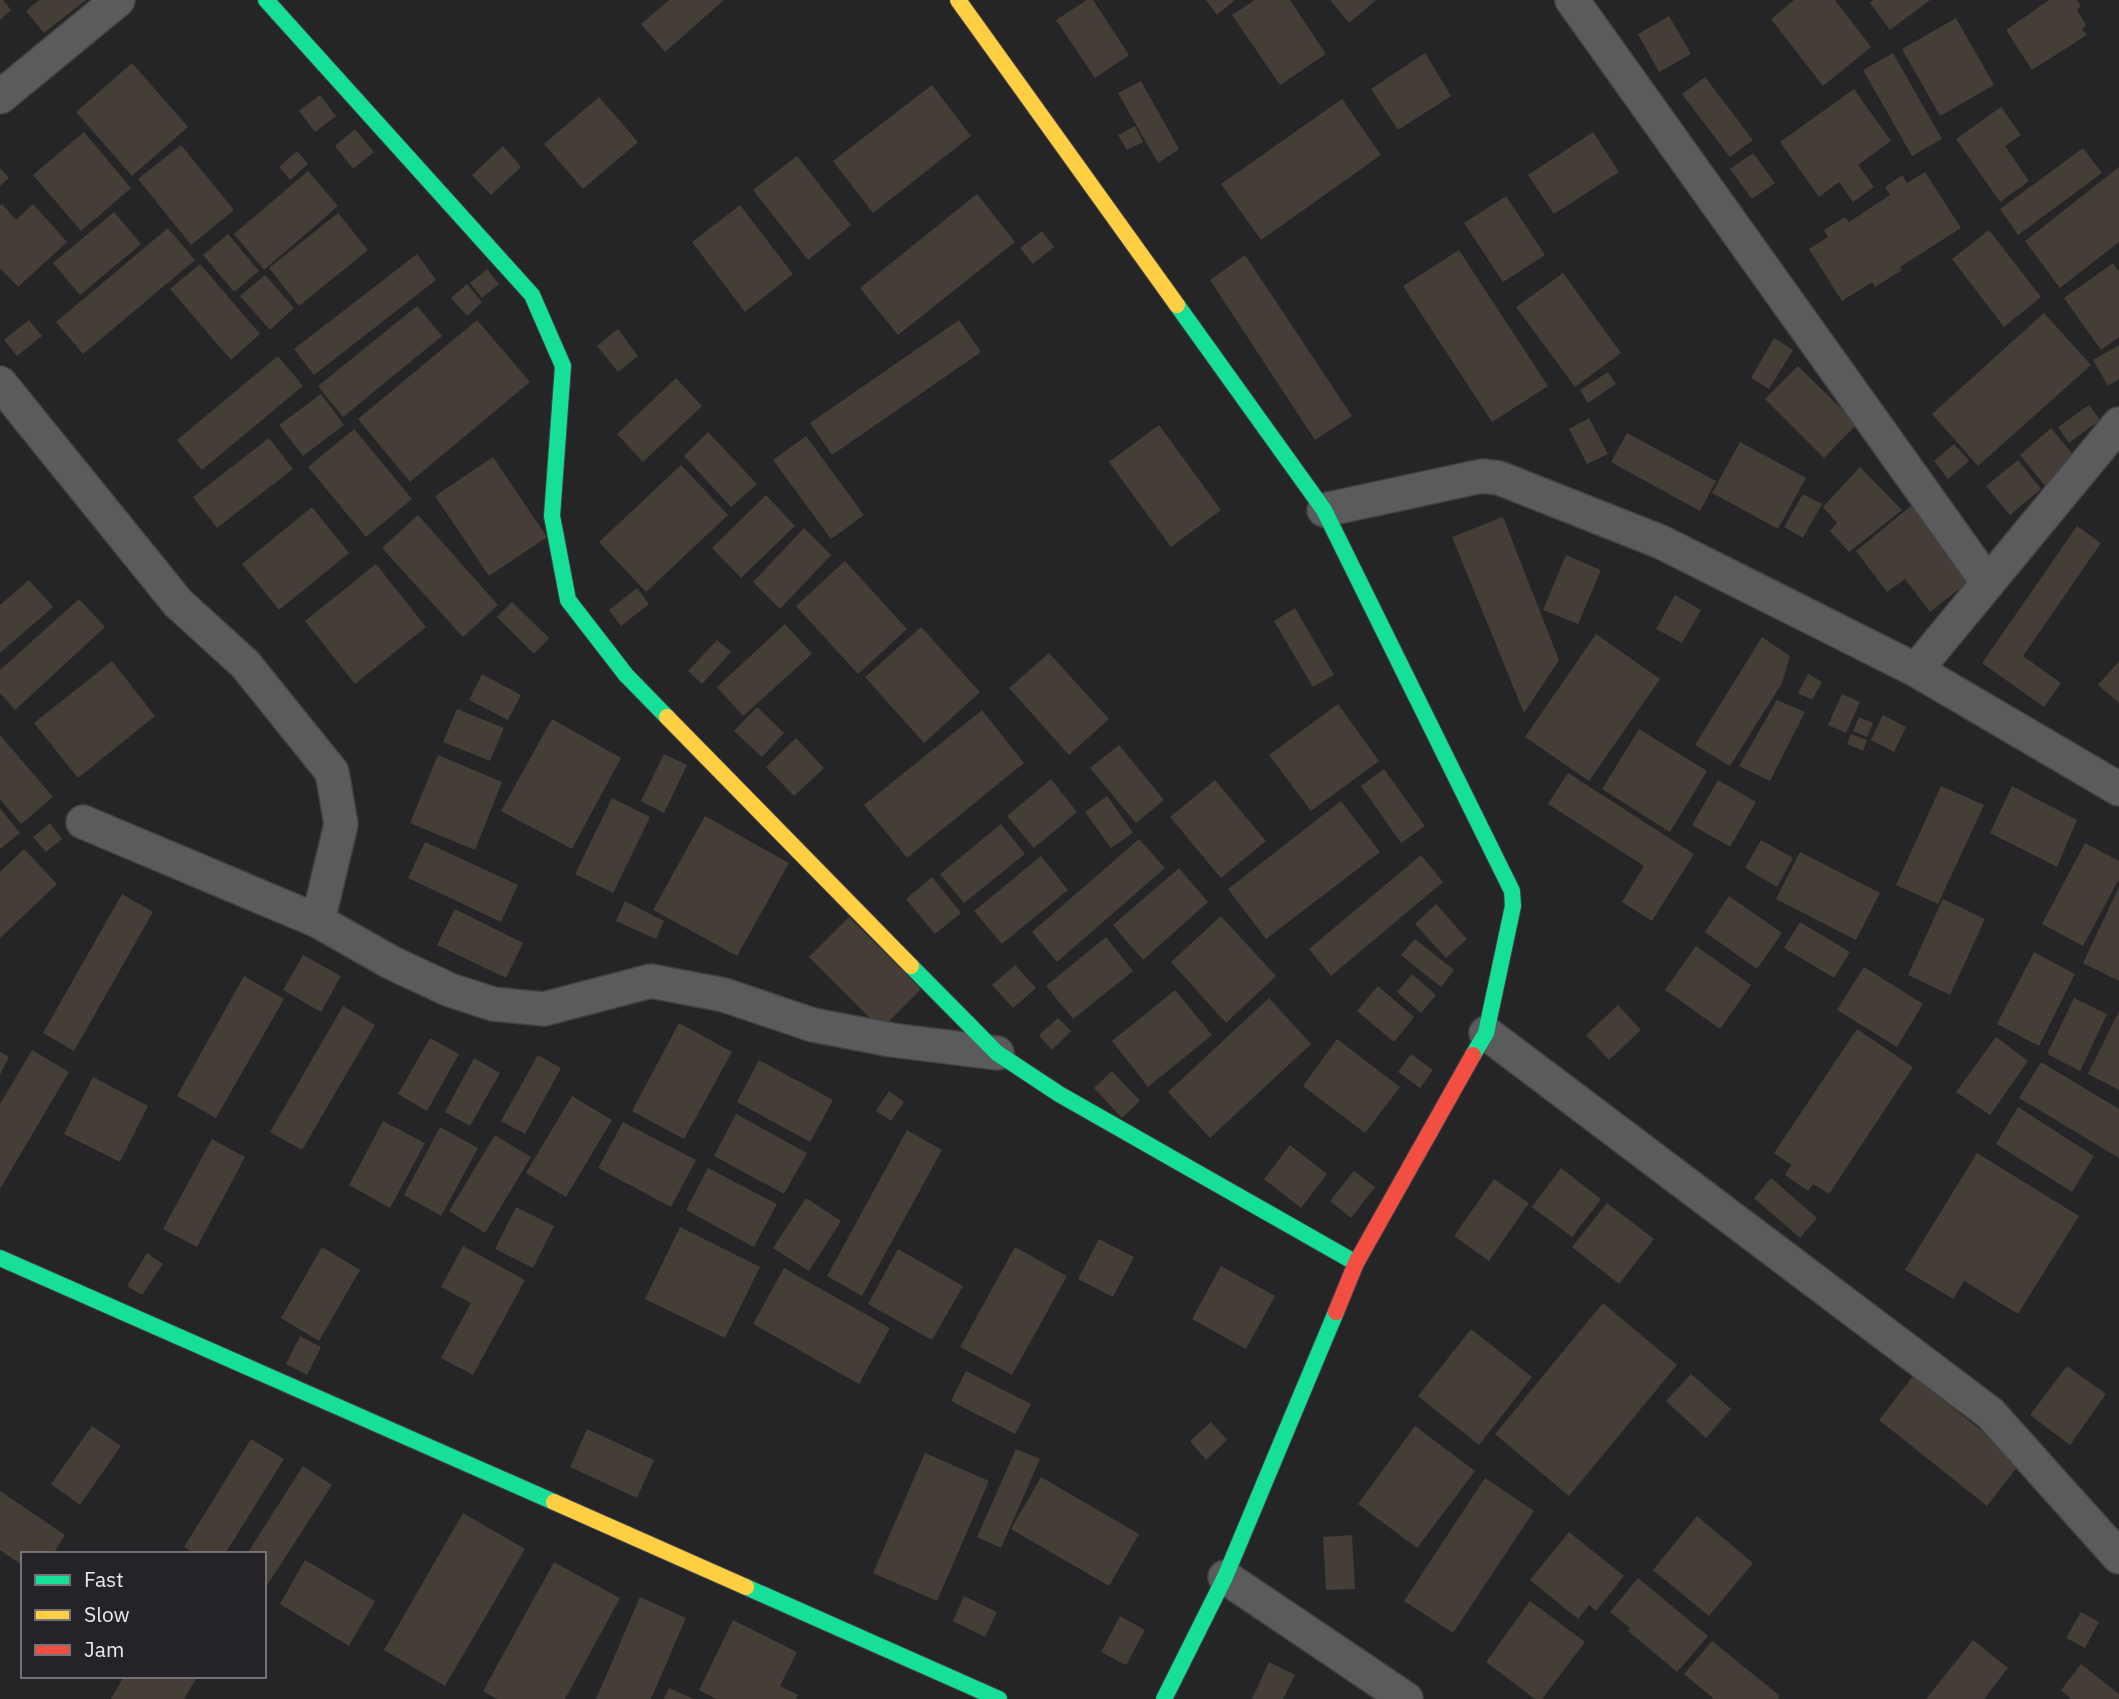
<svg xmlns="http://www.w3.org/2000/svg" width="2119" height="1699" font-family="'IBM Plex Sans',sans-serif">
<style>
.building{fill:#443e37}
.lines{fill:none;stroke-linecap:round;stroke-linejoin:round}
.street-casing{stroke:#424143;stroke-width:36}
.fast-casing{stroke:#424143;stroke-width:18}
.slow-casing{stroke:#424143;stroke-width:18}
.jam-casing{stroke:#424143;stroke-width:18}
.street{stroke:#5b5a5c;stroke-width:33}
.fast{stroke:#16e098;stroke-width:16}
.slow{stroke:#ffcf43;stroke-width:16}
.jam{stroke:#f24e42;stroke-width:16}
</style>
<rect width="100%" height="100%" fill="#252426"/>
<!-- building -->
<g class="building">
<polygon points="0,0 3,0 11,10 0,20"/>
<polygon points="39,0 86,0 44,33 26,11"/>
<polygon points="669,0 724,0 665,52 641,24"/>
<polygon points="1087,0 1093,0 1129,55 1095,78 1056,20"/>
<polygon points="1206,0 1235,0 1217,15"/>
<polygon points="1255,0 1290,0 1326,54 1280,85 1232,15"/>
<polygon points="1330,0 1376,0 1349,23"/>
<polygon points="1794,0 1835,0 1871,47 1823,86 1771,19"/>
<polygon points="1873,0 1930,0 1890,30 1870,3"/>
<polygon points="2049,0 2077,0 2081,6 2077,10 2086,25 2082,29 2087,35 2032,70 2006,30"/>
<polygon points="1669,16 1691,54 1659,72 1638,34"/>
<polygon points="1956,18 1994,85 1940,116 1902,49"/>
<polygon points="1425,53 1451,96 1398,130 1371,89"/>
<polygon points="1893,53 1942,139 1912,156 1863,70"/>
<polygon points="132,63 188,127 132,176 76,112"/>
<polygon points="1705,77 1753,140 1730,157 1682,94"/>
<polygon points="1141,81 1179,149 1158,163 1118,93"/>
<polygon points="932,85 971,136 873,213 833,161"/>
<polygon points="1854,89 1891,141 1858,165 1874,187 1853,202 1839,182 1819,197 1780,142"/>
<polygon points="320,95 336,116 315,132 299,111"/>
<polygon points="599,97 638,142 583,189 544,144"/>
<polygon points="1342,99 1381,155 1261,240 1221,184"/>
<polygon points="2001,107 2021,135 2005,146 2029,181 2000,202 1956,139"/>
<polygon points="1135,126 1143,142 1127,150 1118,135"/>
<polygon points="355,129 374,152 353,169 335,146"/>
<polygon points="84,132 131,188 81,231 33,175"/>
<polygon points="1593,132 1619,172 1554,214 1528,175"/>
<polygon points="181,145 234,210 191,245 138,179"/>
<polygon points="503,146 521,167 491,195 472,175"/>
<polygon points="2083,148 2102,173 2018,235 2000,209"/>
<polygon points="297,151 308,164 290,180 279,167"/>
<polygon points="1753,153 1775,183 1752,199 1730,169"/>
<polygon points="797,156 851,225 808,260 753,190"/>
<polygon points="2119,167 2119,242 2060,288 2025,241"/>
<polygon points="0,168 9,178 0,186"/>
<polygon points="308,171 338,206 264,270 234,234"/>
<polygon points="1925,172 1961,228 1900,267 1902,270 1875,287 1872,282 1842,301 1809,249 1828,237 1824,230 1845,217 1849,222 1890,195 1885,187 1902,175 1907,183"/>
<polygon points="977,194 1015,242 898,335 860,288"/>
<polygon points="1506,196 1545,255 1503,282 1464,223"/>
<polygon points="2,204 16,220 33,204 67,242 18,287 0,268 0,206"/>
<polygon points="740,205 793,274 745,312 692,242"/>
<polygon points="114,212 141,244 80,295 53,263"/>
<polygon points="338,213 368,250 299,306 269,268"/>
<polygon points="168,228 195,260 83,354 56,322"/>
<polygon points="1989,230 2041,297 2004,327 1952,259"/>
<polygon points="1042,231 1054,247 1033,264 1020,248"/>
<polygon points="228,234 259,271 234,292 203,255"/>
<polygon points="1459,250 1548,386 1492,422 1403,286"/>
<polygon points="417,254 436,280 314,375 294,349"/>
<polygon points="1245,255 1352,416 1315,440 1210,280"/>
<polygon points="2113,263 2119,272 2119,337 2101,350 2064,298"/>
<polygon points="200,264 260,334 231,360 170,289"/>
<polygon points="487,269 499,284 482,298 470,283"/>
<polygon points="1563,273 1621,353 1575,387 1516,307"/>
<polygon points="265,275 294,308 270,330 240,296"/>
<polygon points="467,284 482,302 467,316 451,298"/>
<polygon points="417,306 442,336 343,417 318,386"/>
<polygon points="2044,313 2091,365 1978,466 1932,414"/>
<polygon points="29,320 42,336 17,356 4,340"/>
<polygon points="477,320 530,382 410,482 358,419"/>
<polygon points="959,320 981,352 832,455 810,423"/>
<polygon points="618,329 638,356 618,372 597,346"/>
<polygon points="1774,338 1793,350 1769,389 1751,378"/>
<polygon points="2119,345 2119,379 2108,386 2093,360"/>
<polygon points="278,356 303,386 202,470 177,440"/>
<polygon points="1798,366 1857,424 1824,458 1765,399"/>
<polygon points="1608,372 1616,384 1588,403 1580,390"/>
<polygon points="676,378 702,406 643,462 617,434"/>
<polygon points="321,394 344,425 303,456 279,425"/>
<polygon points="2089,405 2100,420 2069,443 2058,427"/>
<polygon points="1589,418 1608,454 1587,464 1569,429"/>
<polygon points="1159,425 1221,510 1171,547 1109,462"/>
<polygon points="2051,428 2079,462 2047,488 2020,455"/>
<polygon points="354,429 412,499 366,537 308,467"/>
<polygon points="708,432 757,484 731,507 684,456"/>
<polygon points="1627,433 1716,481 1700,511 1611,462"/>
<polygon points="806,436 864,515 831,539 773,460"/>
<polygon points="269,438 293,469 217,528 193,497"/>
<polygon points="1740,442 1806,478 1778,529 1712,493"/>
<polygon points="1954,444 1969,461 1948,479 1934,461"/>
<polygon points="493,457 547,537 489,576 435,496"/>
<polygon points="2018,460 2041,489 2010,515 1986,486"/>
<polygon points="681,465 728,515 646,592 599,542"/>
<polygon points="1860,467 1902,510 1849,552 1830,531 1837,523 1823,507"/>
<polygon points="1803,494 1822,504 1803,538 1784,527"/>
<polygon points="766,495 795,526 741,578 712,548"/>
<polygon points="1911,506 1968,582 1930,612 1905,579 1887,592 1856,551"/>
<polygon points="312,507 349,553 279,610 242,564"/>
<polygon points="418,515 498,605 463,637 382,548"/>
<polygon points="1503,517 1559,660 1524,713 1452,537"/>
<polygon points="2077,526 2101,543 2023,656 2061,683 2044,707 1982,663"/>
<polygon points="804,528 831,555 780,609 753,582"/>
<polygon points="1566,555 1601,570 1578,624 1543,610"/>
<polygon points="845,561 907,629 858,674 796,606"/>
<polygon points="376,564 426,627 355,684 305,621"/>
<polygon points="29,580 53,607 0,653 0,605"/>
<polygon points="637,588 649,604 621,626 609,610"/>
<polygon points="1675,595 1701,610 1682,643 1656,629"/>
<polygon points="79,599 105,627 15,710 0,693 0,670"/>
<polygon points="512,602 549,638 534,654 497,617"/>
<polygon points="1295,608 1334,675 1313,687 1274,621"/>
<polygon points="785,624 812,654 743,716 717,687"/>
<polygon points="921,627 980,692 924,743 865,677"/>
<polygon points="1596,634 1660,679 1589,781 1525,737"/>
<polygon points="1762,637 1790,656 1782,683 1730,766 1695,745"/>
<polygon points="717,640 731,652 702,684 688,671"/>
<polygon points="1049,653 1109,719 1069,755 1009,688"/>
<polygon points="112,661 155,716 78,778 34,723"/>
<polygon points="2119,661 2119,703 2098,685"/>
<polygon points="482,674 521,695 508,720 469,700"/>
<polygon points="1808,674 1822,682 1812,700 1798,693"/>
<polygon points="1842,694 1860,702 1846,733 1828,725"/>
<polygon points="1777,700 1805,712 1770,781 1739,766"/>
<polygon points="1338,704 1379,761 1311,811 1269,755"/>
<polygon points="757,707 784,733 762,757 734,731"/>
<polygon points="457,709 504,728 490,761 443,742"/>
<polygon points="982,710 1024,763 907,858 864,805"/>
<polygon points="1883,715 1906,727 1894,752 1871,740"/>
<polygon points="1859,717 1873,723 1867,737 1853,731"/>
<polygon points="552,719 621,758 572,849 501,811"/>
<polygon points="1639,729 1707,771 1670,832 1602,789"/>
<polygon points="1851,734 1867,740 1863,751 1847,744"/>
<polygon points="0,735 53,797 21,824 0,799"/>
<polygon points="796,738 824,768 794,796 766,767"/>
<polygon points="1119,745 1164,800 1136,823 1090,768"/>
<polygon points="664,754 687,765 664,813 641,801"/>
<polygon points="438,755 502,782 475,850 410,823"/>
<polygon points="1384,769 1425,826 1401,843 1361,786"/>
<polygon points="1568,773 1694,854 1652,921 1622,902 1644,866 1548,804"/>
<polygon points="1051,779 1077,812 1034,848 1007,816"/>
<polygon points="1215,780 1266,841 1221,878 1170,817"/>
<polygon points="1718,780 1756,802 1730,847 1692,825"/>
<polygon points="1941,786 1984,805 1938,904 1896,885"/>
<polygon points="2012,786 2077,820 2057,867 1990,833"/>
<polygon points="1107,796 1133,833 1111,848 1085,812"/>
<polygon points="612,798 650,817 613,893 575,874"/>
<polygon points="1341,801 1380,852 1266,939 1228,889"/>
<polygon points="0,808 20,833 0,849"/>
<polygon points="705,816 789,863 737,956 653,910"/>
<polygon points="50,823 62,839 46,852 33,837"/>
<polygon points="1001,824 1025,854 964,903 940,874"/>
<polygon points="1139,839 1165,868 1057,962 1032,932"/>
<polygon points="1761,840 1793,858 1777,887 1745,868"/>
<polygon points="425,842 518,885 501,922 408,878"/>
<polygon points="2085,843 2119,861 2119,879 2083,946 2042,924"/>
<polygon points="24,849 57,884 0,938 0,872"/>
<polygon points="1800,852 1880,893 1856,940 1776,899"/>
<polygon points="1421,855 1443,882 1331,976 1309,949"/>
<polygon points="1041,856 1068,890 1002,944 974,911"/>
<polygon points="1179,868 1208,902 1143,960 1113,925"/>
<polygon points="932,877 961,913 935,934 906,899"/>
<polygon points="2119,887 2119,981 2083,963"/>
<polygon points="122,894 153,912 74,1051 43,1033"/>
<polygon points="1729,896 1782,933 1757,969 1705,932"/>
<polygon points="1943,899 1985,919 1950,995 1908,975"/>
<polygon points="625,901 664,921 656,939 616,921"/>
<polygon points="1436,904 1467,939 1446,958 1415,924"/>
<polygon points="455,909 523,943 506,978 437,945"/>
<polygon points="1221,916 1276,976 1226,1023 1171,962"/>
<polygon points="849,917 921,989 881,1029 809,957"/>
<polygon points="1800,922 1850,952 1834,978 1784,948"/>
<polygon points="1106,937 1133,971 1073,1019 1046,986"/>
<polygon points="1415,939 1454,970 1441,987 1401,955"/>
<polygon points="1696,946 1751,985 1720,1029 1665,990"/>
<polygon points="2034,952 2075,974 2039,1046 1997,1024"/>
<polygon points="303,955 341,976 321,1012 283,990"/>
<polygon points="1015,965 1036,988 1013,1008 992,985"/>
<polygon points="1864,967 1923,1004 1897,1047 1837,1010"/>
<polygon points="1412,974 1436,995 1421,1013 1397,992"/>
<polygon points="244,976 284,999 216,1118 177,1096"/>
<polygon points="1378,986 1414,1017 1394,1042 1357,1011"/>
<polygon points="1175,990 1212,1035 1148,1087 1112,1041"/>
<polygon points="1269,998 1311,1044 1210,1138 1168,1092"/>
<polygon points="2074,998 2107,1014 2080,1071 2047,1054"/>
<polygon points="1618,1005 1641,1030 1609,1060 1586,1035"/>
<polygon points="343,1006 375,1025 302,1150 270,1132"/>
<polygon points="2119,1011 2119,1090 2088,1074"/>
<polygon points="1058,1018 1071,1031 1052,1050 1039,1035"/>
<polygon points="679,1023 732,1052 684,1139 632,1111"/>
<polygon points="1857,1029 1913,1067 1829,1194 1813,1184 1808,1191 1785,1175 1791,1165 1774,1153"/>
<polygon points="1996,1037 2028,1061 1990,1115 1956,1092"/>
<polygon points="430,1038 459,1054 427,1111 398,1094"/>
<polygon points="1337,1039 1400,1087 1365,1133 1303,1086"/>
<polygon points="32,1050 69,1072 0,1189 0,1104"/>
<polygon points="0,1052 9,1057 0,1075"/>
<polygon points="1411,1054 1433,1070 1420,1088 1398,1072"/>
<polygon points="538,1055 561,1068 525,1134 501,1121"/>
<polygon points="474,1058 500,1073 470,1126 445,1112"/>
<polygon points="759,1060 833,1100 810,1142 737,1102"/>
<polygon points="2041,1062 2119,1109 2119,1158 2019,1098"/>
<polygon points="1112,1071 1140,1101 1122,1118 1094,1088"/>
<polygon points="93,1077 148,1106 120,1162 64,1134"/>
<polygon points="889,1091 904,1102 891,1121 876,1111"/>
<polygon points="572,1096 612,1120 566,1197 526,1173"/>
<polygon points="2018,1107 2094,1156 2072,1192 1996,1144"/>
<polygon points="736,1114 807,1153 784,1194 714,1156"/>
<polygon points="383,1121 425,1143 390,1208 349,1185"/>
<polygon points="623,1122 696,1160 671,1207 598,1168"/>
<polygon points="440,1127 478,1148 441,1216 404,1195"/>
<polygon points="907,1130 942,1150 862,1296 827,1276"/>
<polygon points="495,1135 531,1157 485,1233 449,1211"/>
<polygon points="212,1139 245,1157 197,1247 163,1229"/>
<polygon points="1290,1145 1327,1174 1301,1208 1264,1179"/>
<polygon points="1977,1153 2079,1216 2018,1314 1964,1281 1953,1299 1905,1270"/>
<polygon points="708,1168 777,1204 754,1247 686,1210"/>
<polygon points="1561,1168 1601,1199 1572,1237 1532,1207"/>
<polygon points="1354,1171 1375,1187 1351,1218 1330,1201"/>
<polygon points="1771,1178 1817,1218 1800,1238 1754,1198"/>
<polygon points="1494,1179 1529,1203 1489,1261 1454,1236"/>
<polygon points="806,1198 841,1221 809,1271 773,1248"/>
<polygon points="1607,1203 1654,1239 1619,1284 1572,1247"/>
<polygon points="516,1207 554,1226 533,1268 495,1249"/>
<polygon points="680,1227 760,1267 725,1338 645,1299"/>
<polygon points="1099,1239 1134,1257 1113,1297 1078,1279"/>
<polygon points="463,1246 525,1280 473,1375 441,1358 471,1303 441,1287"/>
<polygon points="322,1247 360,1270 319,1341 281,1318"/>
<polygon points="1015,1247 1067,1276 1012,1375 960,1347"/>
<polygon points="898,1249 963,1286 932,1340 868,1304"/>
<polygon points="147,1253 163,1264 142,1295 127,1286"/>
<polygon points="1221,1266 1275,1296 1246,1349 1192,1319"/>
<polygon points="784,1268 890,1328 859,1384 753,1324"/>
<polygon points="1603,1303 1677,1365 1569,1496 1495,1434"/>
<polygon points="1471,1329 1532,1377 1479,1445 1418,1396"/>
<polygon points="300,1336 321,1347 307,1375 286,1364"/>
<polygon points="2067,1366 2106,1394 2070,1445 2030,1415"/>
<polygon points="966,1371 1031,1404 1015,1434 951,1401"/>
<polygon points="1691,1374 1731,1409 1706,1438 1666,1401"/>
<polygon points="1913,1376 2021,1462 1987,1506 1879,1420"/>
<polygon points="1211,1422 1227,1440 1206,1460 1190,1441"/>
<polygon points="92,1426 121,1446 80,1505 51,1484"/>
<polygon points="1415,1426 1475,1471 1417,1548 1358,1504"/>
<polygon points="587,1429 654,1460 637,1498 570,1467"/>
<polygon points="251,1439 284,1459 225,1554 195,1554 184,1547"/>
<polygon points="1016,1449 1040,1459 1001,1548 977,1537"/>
<polygon points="925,1453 989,1481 937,1601 873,1573"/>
<polygon points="303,1466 332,1485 264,1590 264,1554 247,1554"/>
<polygon points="1041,1477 1139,1534 1109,1586 1011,1529"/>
<polygon points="1485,1478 1534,1511 1453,1633 1404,1601"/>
<polygon points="0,1491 65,1535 53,1554 23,1554 23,1566 0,1550"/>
<polygon points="463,1513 525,1549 445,1686 384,1650"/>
<polygon points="1697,1516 1753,1563 1709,1616 1653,1570"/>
<polygon points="1569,1532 1624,1576 1596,1611 1589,1605 1578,1619 1530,1580"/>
<polygon points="1352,1535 1355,1589 1326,1590 1323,1537"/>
<polygon points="305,1560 375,1601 349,1646 280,1604"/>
<polygon points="554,1562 620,1598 565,1699 497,1699 483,1691"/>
<polygon points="1638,1578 1708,1636 1677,1672 1628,1631 1630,1628 1610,1612"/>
<polygon points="964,1596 997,1612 985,1637 953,1621"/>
<polygon points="640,1597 686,1618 651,1699 596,1699"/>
<polygon points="1530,1601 1585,1642 1542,1699 1535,1699 1486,1662"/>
<polygon points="2081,1612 2099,1622 2085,1648 2066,1638"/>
<polygon points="1120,1616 1145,1630 1126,1665 1101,1652"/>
<polygon points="733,1620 797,1652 780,1686 798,1695 796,1699 716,1699 699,1690"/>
<polygon points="1973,1640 2008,1668 1984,1699 1926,1699"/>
<polygon points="1712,1641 1780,1696 1778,1699 1714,1699 1684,1674"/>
<polygon points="1269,1662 1295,1675 1283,1699 1252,1699"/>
<polygon points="2081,1664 2119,1694 2119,1699 2071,1699 2061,1690"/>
<polygon points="124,1676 198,1676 184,1699 111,1699"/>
<polygon points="669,1688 694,1699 664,1699"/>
</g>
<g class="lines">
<!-- street casing -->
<g class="street-casing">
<g id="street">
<polyline points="1572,0 1988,583"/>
<polyline points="0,97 118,0"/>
<polyline points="0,383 178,603 245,664 332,772 341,824 318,921"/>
<polyline points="1324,510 1482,476 1499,478 1661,542 1916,670 2119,789"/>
<polyline points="1916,670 2119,424"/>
<polyline points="83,822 318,921 392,963 450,990 493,1004 544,1009 651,981 724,995 813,1025 892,1040 997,1053"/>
<polyline points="1486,1033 1990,1413 2119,1557"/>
<polyline points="1225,1577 1406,1699"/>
</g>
</g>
<!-- fast casing -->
<g class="fast-casing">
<g id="fast">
<polyline points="266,0 532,295 563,366 552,516 568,600 626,675 667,717"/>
<polyline points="1177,305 1324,510 1512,891 1513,906 1486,1033 1473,1055"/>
<polyline points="911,966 997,1053 1059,1094 1356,1263"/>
<polyline points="0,1258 554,1502"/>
<polyline points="746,1587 999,1699"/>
<polyline points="1164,1699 1225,1577 1336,1312"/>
</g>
</g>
<!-- slow casing -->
<g class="slow-casing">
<g id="slow">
<polyline points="958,0 1177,305"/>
<polyline points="667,717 911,966"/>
<polyline points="554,1502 746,1587"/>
</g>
</g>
<!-- jam casing -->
<g class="jam-casing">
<polyline id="jam" points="1336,1312 1356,1263 1473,1055"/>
</g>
<!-- street -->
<use href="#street" class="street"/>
<!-- fast -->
<use href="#fast" class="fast"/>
<!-- slow -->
<use href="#slow" class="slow"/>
<!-- jam -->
<use href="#jam" class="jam"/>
</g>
<!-- legend -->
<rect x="21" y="1552" width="245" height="126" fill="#252327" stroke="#747276" stroke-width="2"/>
<rect x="35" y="1575" width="35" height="10" fill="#16e098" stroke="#747276" stroke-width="2"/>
<text x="84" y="1587" font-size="21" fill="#ebe9ec">Fast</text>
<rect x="35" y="1610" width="35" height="10" fill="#ffcf43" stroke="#747276" stroke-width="2"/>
<text x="84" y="1622" font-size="21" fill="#ebe9ec">Slow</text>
<rect x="35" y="1645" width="35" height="10" fill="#f24e42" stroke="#747276" stroke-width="2"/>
<text x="84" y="1657" font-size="21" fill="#ebe9ec">Jam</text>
</svg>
